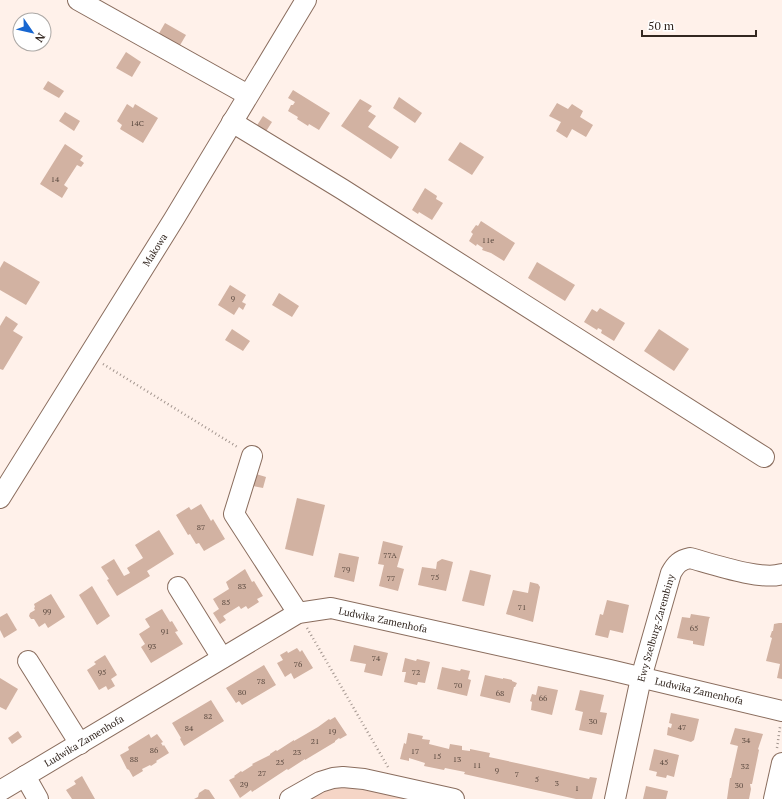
<svg xmlns="http://www.w3.org/2000/svg" width="782" height="799" font-family="'PT Serif',serif">
<style>
.green{fill:#f5d5c6}
.building{fill:#d2b2a2}
.lines{fill:none;stroke-linecap:round;stroke-linejoin:round}
.minor-casing{stroke:#8a6d5e;stroke-width:22}
.path{stroke:#a3968f;stroke-width:2.5;stroke-dasharray:1 3;stroke-linecap:butt}
.minor{stroke:#fff;stroke-width:20}
.labels{text-anchor:middle;dominant-baseline:central;stroke-width:3;stroke-linejoin:round;paint-order:stroke}
.number-label{font-size:8px;fill:#5b4a40}
.street-label{font-size:10px;fill:#332720;stroke:#fff}
</style>
<rect width="100%" height="100%" fill="#fff1ea"/>
<!-- green -->
<polygon class="green" points="341,787 385,793 412,799 308,799 318,794"/>
<!-- building -->
<g class="building">
<polygon points="165,23 186,35 176,52 158,35"/>
<polygon points="126,52 141,62 132,77 116,68"/>
<polygon points="48,81 64,91 59,98 43,89"/>
<polygon points="293,90 330,113 319,130 309,124 308,126 297,119 298,117 288,111 291,105 293,105 295,102 288,98"/>
<polygon points="399,97 422,113 415,123 393,108"/>
<polygon points="360,99 372,106 368,111 376,116 368,127 399,147 391,159 341,126"/>
<polygon points="557,103 568,109 572,104 583,111 580,117 593,125 586,137 572,129 567,138 556,131 561,122 549,116"/>
<polygon points="127,104 133,108 135,104 158,118 143,143 120,129 122,125 117,121"/>
<polygon points="65,112 80,121 74,131 59,121"/>
<polygon points="263,116 272,122 263,136 254,130"/>
<polygon points="460,142 484,157 472,175 448,160"/>
<polygon points="65,144 83,156 80,160 84,163 81,167 77,165 64,185 68,188 62,198 40,184"/>
<polygon points="425,188 437,196 436,199 443,203 432,220 419,212 418,214 412,210"/>
<polygon points="481,221 515,243 504,261 491,253 482,250 483,248 477,244 476,246 469,241 473,234 471,232 476,225 478,226"/>
<polygon points="4,261 40,282 26,305 0,290 0,268"/>
<polygon points="537,262 575,285 565,301 528,278"/>
<polygon points="230,285 246,295 242,302 246,304 243,310 239,307 234,315 218,305"/>
<polygon points="279,293 299,306 292,317 272,305"/>
<polygon points="600,308 625,323 614,341 601,333 602,330 598,328 597,330 584,322 592,309 597,312"/>
<polygon points="6,316 18,324 13,331 23,337 3,370 0,369 0,326"/>
<polygon points="232,329 250,341 243,351 225,340"/>
<polygon points="659,329 689,349 674,371 644,351"/>
<polygon points="256,474 266,477 263,488 253,486"/>
<polygon points="297,498 325,505 313,556 285,549"/>
<polygon points="201,504 211,521 213,519 225,539 204,551 199,543 196,544 190,534 188,535 176,515 189,507 191,510"/>
<polygon points="159,530 174,554 147,571 150,576 117,596 107,580 109,579 101,567 114,559 124,576 130,573 127,568 143,558 135,545"/>
<polygon points="383,541 403,546 397,567 404,569 398,591 379,586 384,565 378,564"/>
<polygon points="339,553 359,557 354,582 334,577"/>
<polygon points="442,559 453,562 446,591 418,585 422,567 436,569 437,562"/>
<polygon points="245,569 252,582 254,581 263,596 257,599 259,602 248,609 246,606 241,609 239,606 223,616 226,620 220,624 213,613 219,609 213,599 229,589 226,582"/>
<polygon points="470,570 491,575 484,606 462,601"/>
<polygon points="530,582 538,584 540,587 533,622 506,614 513,590 528,593"/>
<polygon points="92,586 110,616 97,625 79,595"/>
<polygon points="51,594 65,617 48,628 45,623 39,627 34,619 31,619 29,616 30,613 35,610 34,608 35,607 34,604"/>
<polygon points="607,600 629,605 623,633 610,630 608,638 595,635 600,614 603,615"/>
<polygon points="162,609 170,622 172,621 178,631 175,632 183,644 151,663 141,647 145,644 139,634 150,627 145,619"/>
<polygon points="7,613 17,630 4,638 0,630 0,617"/>
<polygon points="691,614 710,617 709,619 704,646 693,644 693,641 677,638 682,617 690,618"/>
<polygon points="779,623 782,623 782,679 777,678 780,664 766,661 772,638 770,637 772,631 773,631 774,624"/>
<polygon points="354,645 388,653 382,676 364,672 366,664 350,661"/>
<polygon points="297,648 300,652 302,650 313,668 294,679 291,673 285,677 277,663 283,660 280,655 287,651 288,653"/>
<polygon points="105,655 117,675 111,679 115,686 108,690 106,686 99,690 87,670 96,664 94,662"/>
<polygon points="405,658 416,661 417,659 430,662 425,683 418,682 417,685 404,682 406,672 402,672"/>
<polygon points="264,665 276,685 242,705 239,701 236,703 226,688"/>
<polygon points="442,667 460,671 461,669 470,671 468,679 471,680 467,696 437,689"/>
<polygon points="485,675 503,679 503,678 512,680 512,681 517,683 515,687 514,687 510,703 480,696"/>
<polygon points="0,678 18,689 6,710 0,707"/>
<polygon points="538,686 558,690 552,715 531,710 532,702 530,701 532,694 536,695"/>
<polygon points="580,690 604,695 600,712 607,713 602,735 579,730 583,712 575,710"/>
<polygon points="211,700 224,721 184,746 180,739 181,738 172,723"/>
<polygon points="671,713 699,719 694,740 691,742 667,735 668,727 671,728 672,724 669,723"/>
<polygon points="335,717 347,735 340,739 339,738 335,741 335,742 305,760 305,759 288,770 287,769 252,792 251,790 240,798 229,780 235,777 234,776 241,771 242,772 253,765 252,764 270,755 270,754 276,750 277,751 294,740 294,741 318,727 329,719 330,720"/>
<polygon points="735,728 763,734 758,749 759,750 752,784 750,784 751,789 749,799 727,799 730,778 731,778 738,746 730,744"/>
<polygon points="18,731 22,737 12,744 8,738"/>
<polygon points="408,733 423,736 422,739 430,740 429,744 449,749 450,744 462,746 462,750 470,751 470,749 490,753 489,757 589,779 590,777 597,778 592,799 576,799 464,774 465,772 445,768 444,770 424,766 425,763 409,758 409,761 400,759 404,743 406,744"/>
<polygon points="149,734 151,738 157,734 163,742 161,743 163,746 164,745 169,753 156,761 157,762 151,766 150,765 142,769 143,771 133,777 129,770 127,769 120,755 129,750 128,747"/>
<polygon points="654,749 679,755 674,777 667,775 666,778 656,776 657,772 649,770"/>
<polygon points="82,776 95,799 72,799 66,790 76,784 74,781"/>
<polygon points="646,786 668,791 666,799 643,799"/>
<polygon points="205,789 209,790 215,799 194,799 198,797 199,793"/>
</g>
<g class="lines">
<!-- minor casing -->
<g class="minor-casing">
<g id="minor">
<polyline points="78,0 248,95"/>
<polyline points="232,122 342,189 764,457"/>
<polyline points="252,456 234,514 298,613"/>
<polyline points="0,498 174,219 306,0"/>
<polyline points="178,587 222,658"/>
<polyline points="28,661 80,744"/>
<polyline points="25,776 38,799"/>
<polyline points="0,791 298,613 331,608 610,670 782,711"/>
<polyline points="290,799 320,782 333,778 343,777 364,779 454,799"/>
<path d="M615 799 641 678 671 573C676 564 680 560 690 558 712 564 762 581 782 574"/>
<polyline points="774,799 782,763"/>
</g>
</g>
<!-- path -->
<g class="path">
<polyline points="103,364 239,448"/>
<polyline points="307,628 388,767"/>
<polyline points="777,748 780,727"/>
</g>
<!-- minor -->
<use href="#minor" class="minor"/>
</g>
<g class="labels">
<!-- number labels -->
<g class="number-label">
<text x="137" y="123">14C</text>
<text x="55" y="179">14</text>
<text x="488" y="240">11e</text>
<text x="233" y="298">9</text>
<text x="201" y="527">87</text>
<text x="390" y="555">77A</text>
<text x="346" y="569">79</text>
<text x="435" y="577">75</text>
<text x="391" y="578">77</text>
<text x="242" y="586">83</text>
<text x="226" y="602">85</text>
<text x="522" y="607">71</text>
<text x="47" y="611">99</text>
<text x="694" y="628">65</text>
<text x="165" y="631">91</text>
<text x="152" y="646">93</text>
<text x="376" y="658">74</text>
<text x="298" y="664">76</text>
<text x="102" y="672">95</text>
<text x="416" y="672">72</text>
<text x="261" y="681">78</text>
<text x="458" y="685">70</text>
<text x="242" y="692">80</text>
<text x="500" y="693">68</text>
<text x="543" y="698">66</text>
<text x="208" y="716">82</text>
<text x="593" y="721">30</text>
<text x="682" y="727">47</text>
<text x="189" y="728">84</text>
<text x="332" y="731">19</text>
<text x="746" y="740">34</text>
<text x="315" y="741">21</text>
<text x="154" y="750">86</text>
<text x="415" y="751">17</text>
<text x="297" y="752">23</text>
<text x="437" y="756">15</text>
<text x="134" y="759">88</text>
<text x="457" y="759">13</text>
<text x="280" y="762">25</text>
<text x="664" y="762">45</text>
<text x="477" y="765">11</text>
<text x="745" y="766">32</text>
<text x="497" y="770">9</text>
<text x="262" y="773">27</text>
<text x="517" y="774">7</text>
<text x="537" y="779">5</text>
<text x="557" y="783">3</text>
<text x="244" y="784">29</text>
<text x="739" y="785">30</text>
<text x="577" y="788">1</text>
</g>
<!-- street labels -->
<g class="street-label">
<text transform="translate(155 250) rotate(-58)">Makowa</text>
<text transform="translate(383 620) rotate(12)">Ludwika Zamenhofa</text>
<text transform="translate(656 628) rotate(-74)">Ewy Szelburg-Zarembiny</text>
<text transform="translate(699 691) rotate(13)">Ludwika Zamenhofa</text>
<text transform="translate(84 741) rotate(-31)">Ludwika Zamenhofa</text>
</g>
</g>
<!-- north arrow -->
<g transform="translate(32 32) rotate(124)"><circle r="19" fill="#ffffff" stroke="#ada9a6"/>
<path d="M0-3L7 15L0 10L-7 15Z" fill="#1766d0"/>
<text y="-6" font-size="11" font-weight="bold" text-anchor="middle" fill="#332720">N</text>
</g>
<!-- scale -->
<path d="M642 30v6h114v-6" fill="none" stroke="#332720" stroke-width="2"/>
<text x="648" y="30" font-size="12" fill="#332720" stroke="#ffffff" stroke-width="3" paint-order="stroke">50 m</text>
</svg>
